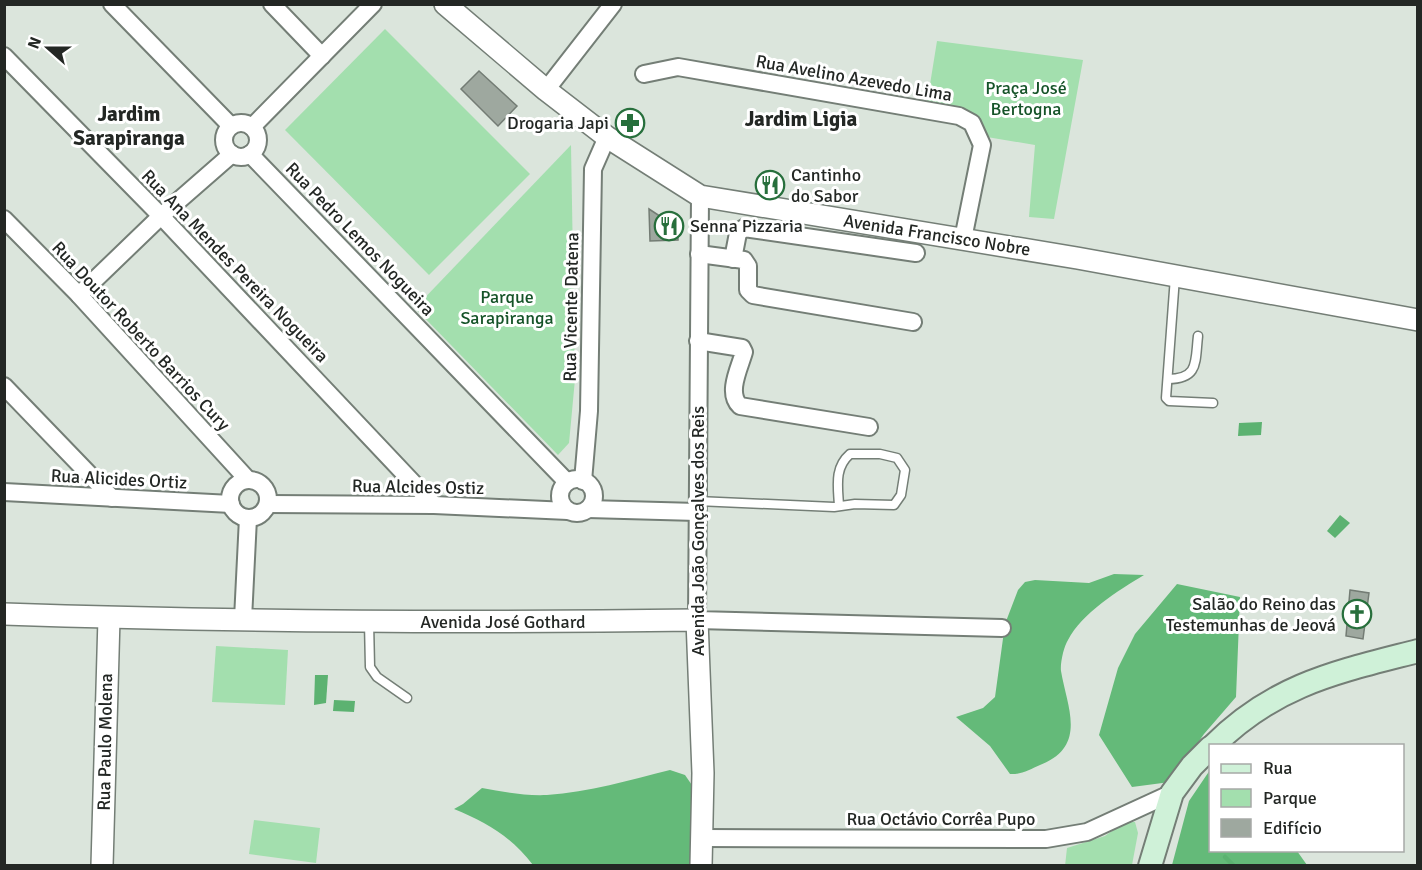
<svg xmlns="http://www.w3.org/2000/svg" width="1422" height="870" font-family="Signika,sans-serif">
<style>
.green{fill:#a3dfae}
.forest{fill:#64ba79}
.water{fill:#5cb271}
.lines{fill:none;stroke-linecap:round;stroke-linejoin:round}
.stream{stroke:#5cb271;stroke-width:4.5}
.building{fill:#9ea89f;stroke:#737c74;stroke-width:1.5}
.service-casing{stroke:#747e76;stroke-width:11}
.minor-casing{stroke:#747e76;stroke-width:20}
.tertiary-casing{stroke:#747e76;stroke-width:24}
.secondary-casing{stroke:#747e76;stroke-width:26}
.service{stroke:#fff;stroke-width:8}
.minor{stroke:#fff;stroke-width:16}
.tertiary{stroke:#fff;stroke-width:21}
.secondary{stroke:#cff1d8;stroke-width:22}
.labels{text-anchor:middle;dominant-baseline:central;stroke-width:6;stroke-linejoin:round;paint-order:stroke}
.street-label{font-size:18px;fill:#232724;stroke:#fff}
.park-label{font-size:18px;fill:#155328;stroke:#fff}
.poi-label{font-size:18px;fill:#232724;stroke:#fff;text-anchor:end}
.quarter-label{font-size:21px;font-weight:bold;fill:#232724;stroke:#fff}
</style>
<rect width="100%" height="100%" fill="#dbe5dc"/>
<!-- green -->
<g class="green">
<polygon points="385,29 530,174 429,275 285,130"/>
<polygon points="937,41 1083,60 1054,219 1029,217 1035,145 987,137 982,123 957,106 927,103"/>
<polygon points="571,145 575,379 569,443 558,455 415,308"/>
<polygon points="216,646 288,650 285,705 212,702"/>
<polygon points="254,820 320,828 316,863 249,854"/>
<polygon points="1130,822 1135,822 1138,833 1132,865 1065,866 1067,848 1105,836 1123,823"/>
</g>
<!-- forest -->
<g class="forest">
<path d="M1114 574 1144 575C1119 590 1082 613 1068 640 1064 646 1060 663 1061 671 1067 707 1088 746 1040 765 1031 769 1021 775 1010 774L990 746 956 717 983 708 995 697 1005 624 1018 590 1025 582 1035 580 1089 583Z"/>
<polygon points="1177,584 1240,597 1236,697 1204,734 1170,782 1132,787 1099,735 1118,668 1135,634"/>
<path d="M670 770 685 775 696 791 703 865H533C512 837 486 822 454 809L463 804 482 788C503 792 525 796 547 795 589 792 630 780 670 770Z"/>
<polygon points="1210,770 1210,850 1297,851 1307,865 1172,865 1189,801"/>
</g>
<!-- water -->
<g class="water">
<polygon points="1262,422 1261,435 1238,436 1239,423"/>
<polygon points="1340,515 1350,523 1335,538 1327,531"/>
<polygon points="315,675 328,675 326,703 314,705"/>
<polygon points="334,700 355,701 354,712 333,711"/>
</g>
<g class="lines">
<!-- stream -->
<polyline class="stream" points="1225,857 1234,866"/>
</g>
<!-- building -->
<g class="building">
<polygon points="479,71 517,106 498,126 461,89"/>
<polygon points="649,209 678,228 678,240 650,241"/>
<polygon points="1350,590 1369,593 1363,639 1346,636"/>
</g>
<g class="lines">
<!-- service casing -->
<g class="service-casing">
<g id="service">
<polyline points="1175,277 1166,398 1169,401 1213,403"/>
<path d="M1168 379C1199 379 1195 362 1198 336"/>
<path d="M697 501 834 507 855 504 894 505 901 495 905 470 897 458 880 454H850C834 468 838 486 839 506"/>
<polyline points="369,622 370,667 377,677 407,698"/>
</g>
</g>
<!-- minor casing -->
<g class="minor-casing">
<g id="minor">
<polyline points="112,4 231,126"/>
<polyline points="272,4 322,56"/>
<polyline points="4,56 161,216 434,505"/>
<polyline points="644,74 678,67 959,116 972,123 982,145 963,239"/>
<polyline points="546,90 613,4"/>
<circle cx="241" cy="140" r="17"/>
<polyline points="252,127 373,4"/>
<polyline points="250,154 567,482"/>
<polyline points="700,196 697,620 1002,628"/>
<polyline points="4,219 79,295 248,480"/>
<polyline points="699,254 744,260 748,266 748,290 753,295 913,322"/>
<polyline points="733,259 738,233 744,228 916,253"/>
<polyline points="79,295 161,216 232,154"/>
<path d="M698 341 742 348 744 352C740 367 726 393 740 406L869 427"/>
<polyline points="4,386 112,498"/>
<circle cx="577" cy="496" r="17"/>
<circle cx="249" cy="499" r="19"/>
<polyline points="583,481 589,411 593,169 607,137"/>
<polyline points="4,492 231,504"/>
<polyline points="268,504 434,505 568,511"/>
<polyline points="588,509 697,512"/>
<polyline points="243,619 248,518"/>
<polyline points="702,838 1046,839 1087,832 1172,793"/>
</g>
</g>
<!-- tertiary casing -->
<g class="tertiary-casing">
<g id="tertiary">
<polyline points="445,4 546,90 607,137 700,196 1077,258 1418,320"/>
<path d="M4 614C235 622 466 623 697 620L703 773 701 866"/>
<polyline points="102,866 109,618"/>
</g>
</g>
<!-- secondary casing -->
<g class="secondary-casing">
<g id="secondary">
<path d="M1213 746C1275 684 1337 672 1418 651"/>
<polyline points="1150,866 1172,793 1192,766 1210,748"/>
</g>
</g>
<!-- service -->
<use href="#service" class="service"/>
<!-- minor -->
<use href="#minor" class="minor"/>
<!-- tertiary -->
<use href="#tertiary" class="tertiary"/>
<!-- secondary -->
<use href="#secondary" class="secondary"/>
</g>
<!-- icons -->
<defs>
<g id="pharmacy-ring" transform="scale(1.5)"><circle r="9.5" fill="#fff" stroke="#276f3c" stroke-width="1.5"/><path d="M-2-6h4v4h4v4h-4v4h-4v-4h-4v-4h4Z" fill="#276f3c"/></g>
<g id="restaurant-ring" transform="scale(1.5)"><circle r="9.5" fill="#fff" stroke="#276f3c" stroke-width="1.5"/><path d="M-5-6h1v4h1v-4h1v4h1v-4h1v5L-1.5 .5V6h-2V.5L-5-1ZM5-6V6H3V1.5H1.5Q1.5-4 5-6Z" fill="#276f3c"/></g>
<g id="church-ring" transform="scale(1.5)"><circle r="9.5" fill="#fff" stroke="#276f3c" stroke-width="1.5"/><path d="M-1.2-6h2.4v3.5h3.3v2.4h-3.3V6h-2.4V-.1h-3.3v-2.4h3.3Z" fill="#276f3c"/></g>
</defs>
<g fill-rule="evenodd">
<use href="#pharmacy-ring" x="630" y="123"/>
<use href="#restaurant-ring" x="770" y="185"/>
<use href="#restaurant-ring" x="669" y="226"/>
<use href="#church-ring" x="1357" y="614"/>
</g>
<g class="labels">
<!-- street labels -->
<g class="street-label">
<text transform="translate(854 78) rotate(10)">Rua Avelino Azevedo Lima</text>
<text transform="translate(937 235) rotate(9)">Avenida Francisco Nobre</text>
<text transform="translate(360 239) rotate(46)">Rua Pedro Lemos Nogueira</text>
<text transform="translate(235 266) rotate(46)">Rua Ana Mendes Pereira Nogueira</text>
<text transform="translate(571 307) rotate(-89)">Rua Vicente Datena</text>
<text transform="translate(141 336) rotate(47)">Rua Doutor Roberto Barrios Cury</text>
<text transform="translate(119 479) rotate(3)">Rua Alicides Ortiz</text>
<text transform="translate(418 487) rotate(1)">Rua Alcides Ostiz</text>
<text transform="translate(698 531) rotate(-90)">Avenida João Gonçalves dos Reis</text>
<text x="503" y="622">Avenida José Gothard</text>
<text transform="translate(105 742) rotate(-89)">Rua Paulo Molena</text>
<text x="941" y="819">Rua Octávio Corrêa Pupo</text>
</g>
<!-- park labels -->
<g class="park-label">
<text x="1026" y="88">Praça José<tspan x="1026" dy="21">Bertogna</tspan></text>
<text x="507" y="297">Parque<tspan x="507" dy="21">Sarapiranga</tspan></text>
</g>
<!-- poi labels -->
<g class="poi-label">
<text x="609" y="123">Drogaria Japi</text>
<text x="791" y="175" text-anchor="start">Cantinho<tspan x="791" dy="21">do Sabor</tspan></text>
<text x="690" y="226" text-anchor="start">Senna Pizzaria</text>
<text x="1336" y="604">Salão do Reino das<tspan x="1336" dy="21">Testemunhas de Jeová</tspan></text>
</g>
<!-- quarter labels -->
<g class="quarter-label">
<text x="129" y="114">Jardim<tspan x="129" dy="24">Sarapiranga</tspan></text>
<text x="801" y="119">Jardim Ligia</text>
</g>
</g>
<!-- border -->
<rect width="1422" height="870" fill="none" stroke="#232724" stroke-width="12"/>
<!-- legend -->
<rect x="1209" y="744" width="195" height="108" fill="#ffffff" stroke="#a7a9a7" stroke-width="1.5"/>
<rect x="1221" y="764" width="30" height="9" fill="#cff1d8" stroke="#a7a9a7" stroke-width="1.5"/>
<text x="1263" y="774" font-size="18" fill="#232724">Rua</text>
<rect x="1221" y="789" width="30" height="18" fill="#a3dfae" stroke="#a7a9a7" stroke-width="1.5"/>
<text x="1263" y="804" font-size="18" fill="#232724">Parque</text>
<rect x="1221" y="819" width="30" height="18" fill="#9ea89f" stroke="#a7a9a7" stroke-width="1.5"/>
<text x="1263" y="834" font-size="18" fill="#232724">Edifício</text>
<!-- north arrow -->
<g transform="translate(48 48) rotate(291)" stroke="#ffffff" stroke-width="4.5" paint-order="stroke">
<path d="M0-4.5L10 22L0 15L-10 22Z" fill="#232724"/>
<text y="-9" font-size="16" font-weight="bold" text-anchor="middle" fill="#232724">N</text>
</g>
</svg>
